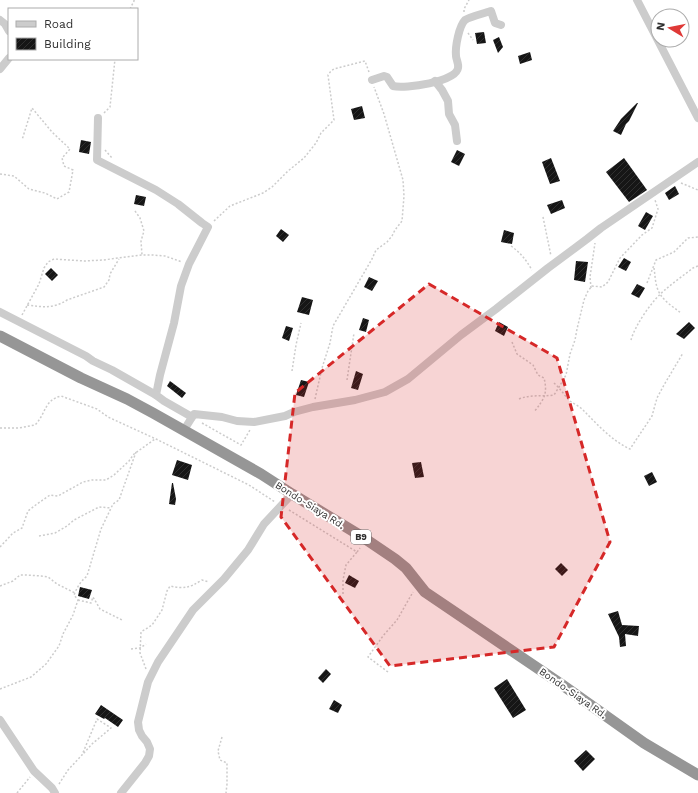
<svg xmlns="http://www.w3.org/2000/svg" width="698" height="793" font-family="'Work Sans',sans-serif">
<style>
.building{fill:url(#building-hatch)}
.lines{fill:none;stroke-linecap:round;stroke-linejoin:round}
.path{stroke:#ccc;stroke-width:1.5;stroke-dasharray:2 2;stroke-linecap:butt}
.minor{stroke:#ccc;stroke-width:8}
.highway{stroke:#969696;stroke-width:11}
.marked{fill:#d62828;fill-opacity:0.2;stroke:#d62828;stroke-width:3;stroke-dasharray:8 5;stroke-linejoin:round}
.labels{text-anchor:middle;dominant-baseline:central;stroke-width:4;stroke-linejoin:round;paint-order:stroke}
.shield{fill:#fff;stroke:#6d6d6d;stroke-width:1}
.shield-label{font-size:9px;font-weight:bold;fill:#2f2f2f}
.street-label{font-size:10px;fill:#2f2f2f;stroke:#fff}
</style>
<defs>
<pattern id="building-hatch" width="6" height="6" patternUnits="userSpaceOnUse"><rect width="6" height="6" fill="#161616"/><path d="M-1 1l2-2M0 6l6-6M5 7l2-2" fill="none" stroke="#303030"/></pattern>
</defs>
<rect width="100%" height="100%" fill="#fff"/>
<!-- building -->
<g class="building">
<polygon points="484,32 486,43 477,44 475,33"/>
<polygon points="499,37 503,47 498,53 493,40"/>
<polygon points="530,52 532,60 520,64 518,56"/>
<polygon points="637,103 638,103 629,121 626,124 621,135 613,131 621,119"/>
<polygon points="362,106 365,118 354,120 351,109"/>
<polygon points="81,140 91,142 89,154 79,152"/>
<polygon points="457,150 465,154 459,166 451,162"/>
<polygon points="551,158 560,181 550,184 542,162"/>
<polygon points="624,158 647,190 629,202 606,172"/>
<polygon points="675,186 679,194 669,200 665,193"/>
<polygon points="136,195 146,197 144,206 134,204"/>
<polygon points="562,200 565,208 551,214 547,205"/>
<polygon points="646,212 653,216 645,230 638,226"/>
<polygon points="281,229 289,235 283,242 276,236"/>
<polygon points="504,230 514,233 512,244 501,242"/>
<polygon points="624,258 631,262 626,271 618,267"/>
<polygon points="576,261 588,262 585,282 574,280"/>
<polygon points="51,268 58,275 52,281 45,274"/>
<polygon points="369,277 378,281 372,291 364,287"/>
<polygon points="637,284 645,288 639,298 631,294"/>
<polygon points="302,297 313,300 309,315 297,312"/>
<polygon points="363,318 369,320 366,332 359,330"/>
<polygon points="499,322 508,327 504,336 495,331"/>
<polygon points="689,322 695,328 684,339 676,334"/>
<polygon points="286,326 293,328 289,341 282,338"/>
<polygon points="356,371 363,374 358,390 351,388"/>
<polygon points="301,380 309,382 304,397 296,395"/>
<polygon points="170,381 186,393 182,398 167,386"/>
<polygon points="177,460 192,465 188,480 172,475"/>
<polygon points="421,462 424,477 415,478 412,463"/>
<polygon points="652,472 657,482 649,486 644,476"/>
<polygon points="172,483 173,483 176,499 175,505 169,504"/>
<polygon points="561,563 568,570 562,576 555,569"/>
<polygon points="349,575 359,581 355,588 345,583"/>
<polygon points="80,587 92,590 89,599 78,596"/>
<polygon points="618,611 622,625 639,626 638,636 625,634 626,646 620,647 619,637 608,614"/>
<polygon points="326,669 331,674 323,683 318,678"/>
<polygon points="507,679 526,710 513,718 494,688"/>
<polygon points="334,700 342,705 338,713 329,709"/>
<polygon points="101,705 123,720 118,727 105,718 104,719 95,714"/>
<polygon points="586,750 595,759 583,771 574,761"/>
</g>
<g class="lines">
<!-- path -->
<g class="path">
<polyline points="130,9 134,1 134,0"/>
<polyline points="464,12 464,9 469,0"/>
<polyline points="468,33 473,40"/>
<polyline points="104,113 110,107 115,59"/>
<polyline points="105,150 112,158"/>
<polyline points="0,174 14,176 29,189 45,193 57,199 69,192 73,170 64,166 62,158 70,149 52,132 32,108 22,140"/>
<polyline points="681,183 698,190"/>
<polyline points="135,211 140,218 144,231 141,241 142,255"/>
<polyline points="543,217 551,256"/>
<polyline points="214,221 230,206 263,193 272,187 288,171 304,158 316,143 321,133 334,120 328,75 331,71 334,69 365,61 369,72"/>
<path d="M511 246C521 253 526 260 532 270"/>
<path d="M654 268C655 274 655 281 657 287 660 299 672 306 681 313"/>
<polyline points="647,283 656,260 674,252 688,238 698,237"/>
<polyline points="591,288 590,277 595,243"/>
<path d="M27 305C43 307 53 309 67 300L104 287 109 280 110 274 119 259"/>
<polyline points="22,315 39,284 44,268 48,262 54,259 85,261 103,260 142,255 153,255 165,256 182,262"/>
<path d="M631 340C635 325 653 299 666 289 674 282 684 275 693 268L698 266"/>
<path d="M512 342 517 354 533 365 538 375 544 378C548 394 544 399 534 412"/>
<polyline points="292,371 296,345 301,323"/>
<polyline points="347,380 354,333"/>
<path d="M554 383C560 388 564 395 570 401 574 404 579 406 583 410 597 424 612 441 630 449L652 416 657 398 664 385 683 353"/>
<polyline points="315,399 322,368 330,343 333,326 372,259 376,250 387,242 392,236 395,230 402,221 404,196 403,180 384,114 374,87"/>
<path d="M519 399C531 394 541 397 554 395L559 387 566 375 570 354 575 340 577 329 584 300 588 291 592 286 602 287 608 282 620 258 642 235 652 228 658 209 655 200"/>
<polyline points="202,423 241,445 250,430"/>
<path d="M0 428H19L35 425C46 414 44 400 61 396L97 409 108 417 156 439 249 485 275 502"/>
<polyline points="289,510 357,552 360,548"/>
<polyline points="39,536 55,533 67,526 74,520 99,507 111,508"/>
<polyline points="0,547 13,533 22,528 28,511 37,504 50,495 58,496 83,482 92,480 106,480 114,475 129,461 134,454 155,439"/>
<polyline points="0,586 13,581 20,575 26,575 41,576 48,577 57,584 75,593"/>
<polyline points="343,594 343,580 346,565 357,552"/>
<polyline points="78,600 91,603 93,597 100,609 122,620"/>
<polyline points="131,649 140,648 146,644"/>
<path d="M146 669 140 653 141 632 152 625 162 610 167 591 170 586C185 589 189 588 202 580L209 582"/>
<polyline points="388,672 368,657 383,636 397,620 413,592"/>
<path d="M0 689 31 677 46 664 59 646 63 634 73 615 78 600 74 595C77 587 81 581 87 576L101 529 113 504 119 500 136 452"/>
<polyline points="222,737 218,751 220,760 227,763 227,784 226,793"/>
<polyline points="59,784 68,770 82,755 97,719 111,728 92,744 82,755"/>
<polyline points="17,793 30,777"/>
</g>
<!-- minor -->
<g class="minor">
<polyline points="637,0 698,118"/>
<polyline points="0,20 5,24 9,31"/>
<polyline points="0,69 9,58"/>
<path d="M372 80 384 76 387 77 393 86C405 89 456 82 458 68 459 64 456 59 456 56 455 47 459 26 465 20 469 17 485 13 491 11L495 23 501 25"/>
<polyline points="435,81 442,90 448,101 449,114 455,125 457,141"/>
<polyline points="98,118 97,160 156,190 178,204 202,223 208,227 189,264 181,286 174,323 160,375 156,395 164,401 192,417"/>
<polyline points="0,312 86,356 93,361 112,370 156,395"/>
<polyline points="184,430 194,414 222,417 237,421 254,422 285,416 294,412 313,407 355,400 385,392 408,379 461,335 496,309 548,268 575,248 587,239 601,228 698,162"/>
<polyline points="0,720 34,771 52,788 55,793"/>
<polyline points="121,793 145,763 149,756 150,749 147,742 142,736 139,730 138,722 148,682 158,662 193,610 224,579 248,550 264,524 292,494"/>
</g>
<!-- highway -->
<polyline class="highway" points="0,336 81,378 127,399 153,413 261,474 292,494 361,536 395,559 406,568 425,592 561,684 644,743 698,775"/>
</g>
<!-- marked area -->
<path class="marked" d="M429 284 557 358 610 542 554 647 390 666 281 517 295 393Z"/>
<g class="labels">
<!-- shield labels -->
<rect class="shield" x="351" y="530" width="20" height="14" rx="3"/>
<g class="shield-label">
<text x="361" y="537">B9</text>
</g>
<!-- street labels -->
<g class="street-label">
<text transform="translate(310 505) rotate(32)">Bondo-Siaya Rd.</text>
<text transform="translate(573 693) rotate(35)">Bondo-Siaya Rd.</text>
</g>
</g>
<!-- legend -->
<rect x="8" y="8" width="130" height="52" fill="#ffffff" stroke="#acacac"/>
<rect x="16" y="21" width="20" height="6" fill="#cccccc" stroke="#acacac"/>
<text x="44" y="28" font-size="12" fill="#2f2f2f">Road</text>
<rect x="16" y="38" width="20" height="12" fill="url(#building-hatch)" stroke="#acacac"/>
<text x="44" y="48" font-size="12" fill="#2f2f2f">Building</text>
<!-- north arrow -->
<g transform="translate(670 28) rotate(280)"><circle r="19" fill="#ffffff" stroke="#acacac"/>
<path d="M0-3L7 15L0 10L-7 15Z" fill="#df3937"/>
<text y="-6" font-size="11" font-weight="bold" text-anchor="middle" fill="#2f2f2f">N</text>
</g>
</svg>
